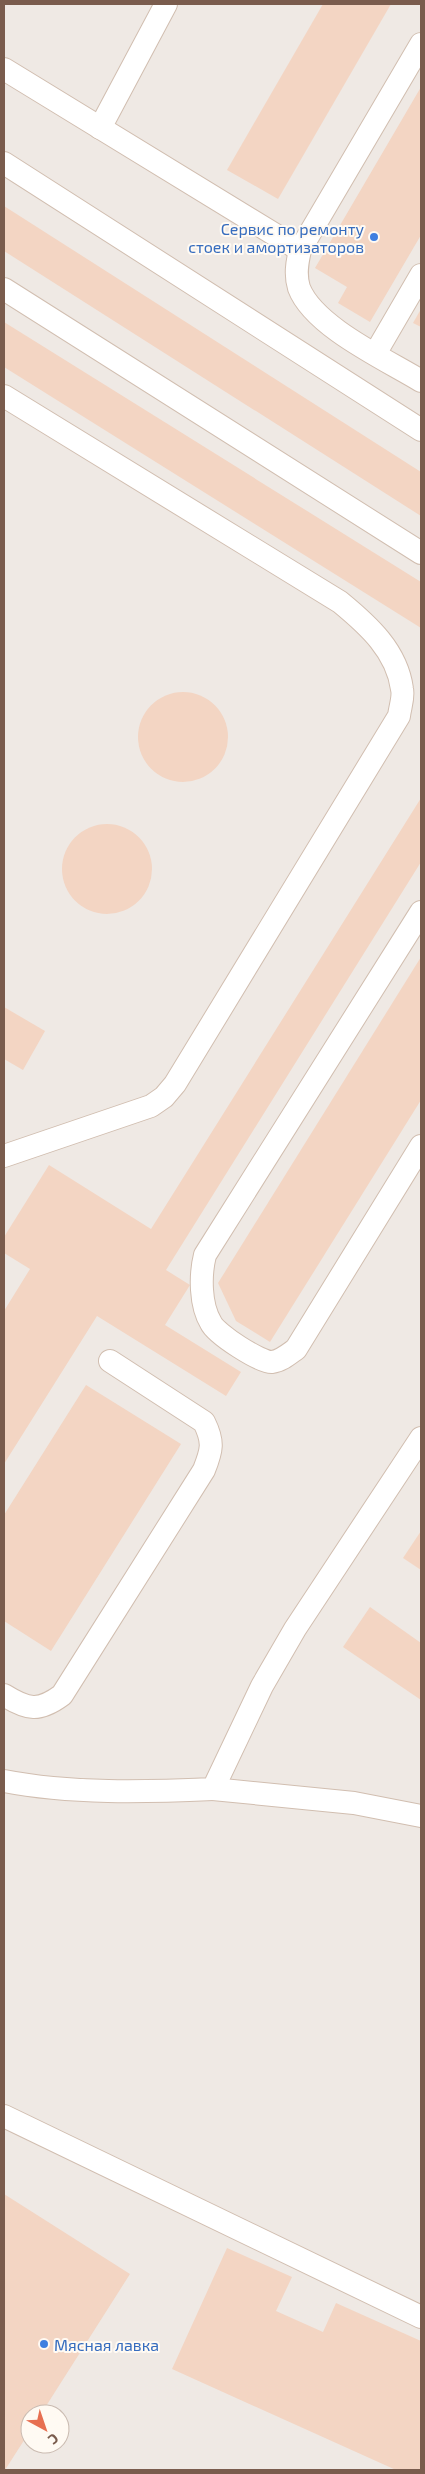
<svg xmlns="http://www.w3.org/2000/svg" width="425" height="2474" font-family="'Exo 2',sans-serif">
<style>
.industrial{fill:#efe9e4;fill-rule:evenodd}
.building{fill:#f3d5c3}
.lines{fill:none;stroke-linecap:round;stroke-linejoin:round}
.lane-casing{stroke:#d1beb0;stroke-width:24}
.lane{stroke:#fff;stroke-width:22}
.shop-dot{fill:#3f7fe0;stroke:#fffaf3;stroke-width:2}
.labels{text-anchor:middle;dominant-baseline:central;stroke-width:4;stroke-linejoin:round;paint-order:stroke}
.shop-label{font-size:16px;fill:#366cbe;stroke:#fffaf3;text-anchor:end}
</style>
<rect width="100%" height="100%" fill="#fdf6ec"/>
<!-- industrial -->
<path class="industrial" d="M4 4H421V2470H4ZM30 2414H60V2444H30Z"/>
<!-- building -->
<g class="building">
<polygon points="323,4 391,4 278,199 227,170"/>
<polygon points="421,87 421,235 370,322 338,303 347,287 315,268"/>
<polygon points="4,206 421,472 421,516 4,251"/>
<polygon points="421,309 421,327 413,323"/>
<polygon points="4,322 421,582 421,628 4,367"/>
<circle cx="183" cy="737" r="45"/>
<polygon points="421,798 421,862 166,1270 190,1285 165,1325 241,1372 226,1396 97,1316 4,1464 4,1311 30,1269 4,1253 4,1237 49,1165 151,1229"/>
<circle cx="107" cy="869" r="45"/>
<polygon points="421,957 421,1100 270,1342 236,1321 218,1283"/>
<polygon points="4,1007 45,1031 23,1070 4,1059"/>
<polygon points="86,1385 181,1444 51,1651 4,1621 4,1515"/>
<polygon points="421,1531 421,1570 403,1558"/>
<polygon points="370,1607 421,1643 421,1700 343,1647"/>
<polygon points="4,2194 130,2274 41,2414 30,2414 30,2431 5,2470"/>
<polygon points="227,2248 292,2277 276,2311 323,2332 336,2303 421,2341 421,2470 396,2470 172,2369"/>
</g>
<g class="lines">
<!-- lane casing -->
<g class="lane-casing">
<g id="lane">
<path d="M421 44 300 250C297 263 295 275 299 288 314 327 387 360 421 381"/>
<polyline points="4,69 300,250"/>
<polyline points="100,128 166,4"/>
<polyline points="4,163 421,430"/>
<polyline points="4,289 421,553"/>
<polyline points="375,354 421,275"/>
<path d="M4 396 340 602C368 625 397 651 402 689 404 697 400 707 399 716L175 1084 164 1097 151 1106 4 1156"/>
<path d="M421 912 205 1255C200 1275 200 1305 211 1323 216 1334 261 1363 272 1362 281 1361 289 1354 296 1349L421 1146"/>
<path d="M4 1695C28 1710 39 1712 62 1695L204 1470C212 1450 214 1442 204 1422L110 1361"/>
<path d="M4 1781C71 1794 145 1792 213 1789L262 1686 295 1629 421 1438"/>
<polyline points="213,1789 354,1803 421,1816"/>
<polyline points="4,2116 421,2317"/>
</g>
</g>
<!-- lane -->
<use href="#lane" class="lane"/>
</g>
<!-- markers -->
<g class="shop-dot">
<circle cx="374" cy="237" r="5"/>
<circle cx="44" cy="2344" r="5"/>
</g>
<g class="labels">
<!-- shop labels -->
<g class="shop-label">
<text x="364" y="228">Сервис по ремонту<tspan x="364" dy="18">стоек и амортизаторов</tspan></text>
<text x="54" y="2344" text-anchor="start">Мясная лавка</text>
</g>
</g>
<!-- border -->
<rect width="425" height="2474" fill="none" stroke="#7a5c4d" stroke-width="10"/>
<!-- north arrow -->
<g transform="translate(45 2429) rotate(140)"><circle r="24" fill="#fffaf3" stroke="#cabbb1"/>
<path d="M0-4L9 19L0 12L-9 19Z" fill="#e76f51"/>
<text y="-8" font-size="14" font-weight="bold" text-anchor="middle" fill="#7a5c4d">С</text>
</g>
</svg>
